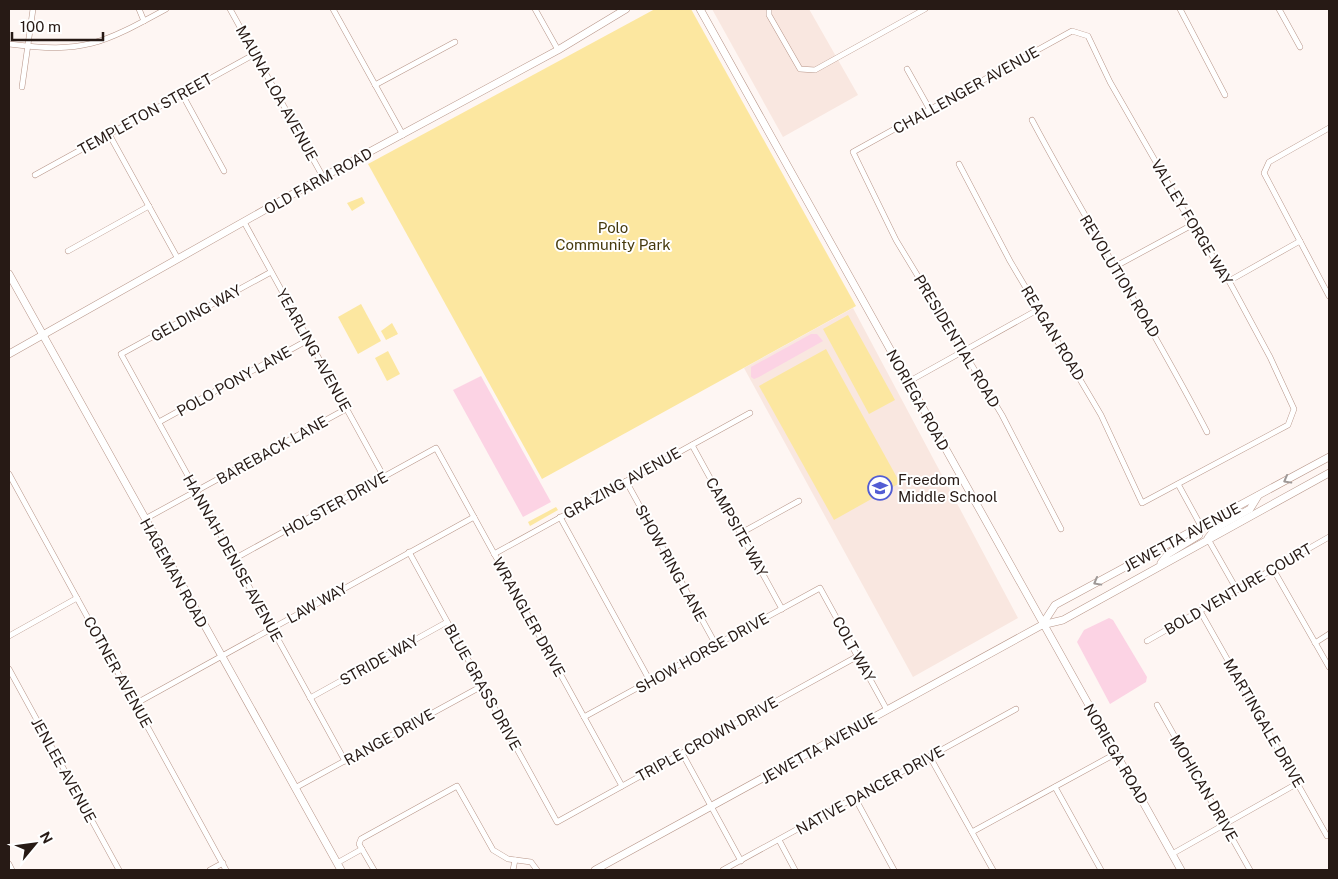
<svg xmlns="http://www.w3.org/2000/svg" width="1338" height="879" font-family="'Public Sans',sans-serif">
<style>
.built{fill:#f9e7e0}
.green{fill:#fce7a0}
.water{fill:#fcd3e4}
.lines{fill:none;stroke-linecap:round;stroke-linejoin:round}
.street-casing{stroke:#b79588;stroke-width:6}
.secondary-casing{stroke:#b79588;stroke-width:8}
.street{stroke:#fff;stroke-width:5}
.secondary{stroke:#fff;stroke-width:7}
.oneway{stroke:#9e9896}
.labels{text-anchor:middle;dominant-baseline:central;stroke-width:4;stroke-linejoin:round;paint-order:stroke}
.street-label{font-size:15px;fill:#271a15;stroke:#fff}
.park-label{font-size:15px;fill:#463a0d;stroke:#fff}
.poi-label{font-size:15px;fill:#271a15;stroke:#fff;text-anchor:start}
</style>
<rect width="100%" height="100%" fill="#fef6f3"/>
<!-- built -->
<g class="built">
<polygon points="712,9 809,9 858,95 783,137"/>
<polygon points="853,308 1018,618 913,677 744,368"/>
</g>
<!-- green -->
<g class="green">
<polygon points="655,9 691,9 856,306 542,479 368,164"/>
<polygon points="362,197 365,203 352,211 347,203"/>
<polygon points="361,304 381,341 358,354 338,317"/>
<polygon points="848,315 895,400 869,414 823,329"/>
<polygon points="392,323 398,334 386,340 381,331"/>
<polygon points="826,349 900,483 834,520 759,386"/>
<polygon points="388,351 400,374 387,381 375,358"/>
<polygon points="556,507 558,510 530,526 528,522"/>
</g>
<!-- water -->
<g class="water">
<polygon points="811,334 817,334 823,341 759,377 754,379 751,377 751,367"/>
<polygon points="481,376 551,502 523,517 453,390"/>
<polygon points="1109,618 1113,620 1147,677 1146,682 1110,704 1077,642 1084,630"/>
</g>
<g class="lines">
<!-- street casing -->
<g class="street-casing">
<g id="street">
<polyline points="139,9 144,21"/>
<polyline points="230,9 323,177"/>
<polyline points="333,9 403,135"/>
<polyline points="535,9 558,50"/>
<polyline points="769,9 769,15 800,69 815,70 925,9"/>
<polyline points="1180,9 1225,95"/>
<polyline points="1279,9 1300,47"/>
<path d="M9 44C84 54 102 44 166 9"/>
<polyline points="907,69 930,110"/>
<polyline points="375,85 455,42"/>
<polyline points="22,87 33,9"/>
<polyline points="182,94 224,171"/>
<path d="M1032 120C1088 225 1152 326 1207 432"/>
<polyline points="1329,128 1269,162 1264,173 1329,296"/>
<polyline points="109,134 178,259"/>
<polyline points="959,164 1010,261 1101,415 1142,503 1288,425 1294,409 1270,357 1229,281 1192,225 1110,82 1088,36 1072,31 853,152 896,240 1002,415 1061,529"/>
<polyline points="35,175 255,54"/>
<polyline points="244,222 384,477"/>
<polyline points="68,251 149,206"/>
<polyline points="1116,266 1192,225"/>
<polyline points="271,272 121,354 345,761"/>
<polyline points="1229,281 1300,241"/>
<polyline points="908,382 1039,309"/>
<polyline points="159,422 308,340"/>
<polyline points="692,445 782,609"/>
<polyline points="9,474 226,870"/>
<polyline points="626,481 716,645"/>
<polyline points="1178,484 1201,526"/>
<polyline points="560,517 650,681"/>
<polyline points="145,519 346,409"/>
<polyline points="741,533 799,501"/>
<polyline points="1208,539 1237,590"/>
<polyline points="409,552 557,822 858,656"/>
<polyline points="494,554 750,413"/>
<polyline points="234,559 436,448 622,786"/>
<polyline points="1273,569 1329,667"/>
<polyline points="1200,611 1327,836 1329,835"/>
<polyline points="9,636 77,598"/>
<polyline points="1147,641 1329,537"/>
<polyline points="1315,643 1329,634"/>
<polyline points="9,669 119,870"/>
<polyline points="310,698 447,622"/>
<polyline points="135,704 474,517"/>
<polyline points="1157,705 1250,870"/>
<polyline points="584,717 820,588 887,710"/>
<polyline points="682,753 741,861"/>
<polyline points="930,757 993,870"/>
<polyline points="1055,787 1101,870"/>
<polyline points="295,788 482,686"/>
<polyline points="855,798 894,870"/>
<polyline points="972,832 1115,754"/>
<polyline points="779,840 795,870"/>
<polyline points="1172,854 1298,783"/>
<polyline points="337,863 362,849"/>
<polyline points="9,864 12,870"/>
<polyline points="210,870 223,863"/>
<polyline points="374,870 359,844 361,839 457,786 493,850 508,859 531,862 537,870"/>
<polyline points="513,870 515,860"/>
<polyline points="723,870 1016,709"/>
</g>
</g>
<!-- secondary casing -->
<g class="secondary-casing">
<g id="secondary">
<polyline points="700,9 1181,870"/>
<polyline points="9,274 341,870"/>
<polyline points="9,354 323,177 558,50 626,9"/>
<polyline points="1208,538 1216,528 1250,509 1258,496"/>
<polyline points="1161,563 1168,554 1199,535 1201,526"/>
<polyline points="1042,625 1055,605 1329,457"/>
<polyline points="595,870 1042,625 1063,620 1329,473"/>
</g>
</g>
<!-- street -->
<use href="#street" class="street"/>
<!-- secondary -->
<use href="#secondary" class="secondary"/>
</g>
<!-- one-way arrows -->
<defs><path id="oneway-chevron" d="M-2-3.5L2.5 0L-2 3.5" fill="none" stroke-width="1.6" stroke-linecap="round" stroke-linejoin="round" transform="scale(1.25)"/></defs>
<g class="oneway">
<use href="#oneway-chevron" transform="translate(1287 480) rotate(151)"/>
<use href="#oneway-chevron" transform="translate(1097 582) rotate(151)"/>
</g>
<!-- icons -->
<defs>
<g id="school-ring" transform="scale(1.25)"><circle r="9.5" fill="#fff" stroke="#535dd4" stroke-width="1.5"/><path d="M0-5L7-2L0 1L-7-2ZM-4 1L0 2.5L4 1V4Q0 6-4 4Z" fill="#535dd4"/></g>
</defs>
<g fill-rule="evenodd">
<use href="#school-ring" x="880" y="488"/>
</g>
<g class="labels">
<!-- street labels -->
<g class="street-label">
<text transform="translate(966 90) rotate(-29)">CHALLENGER AVENUE</text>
<text transform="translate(277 93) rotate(61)">MAUNA LOA AVENUE</text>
<text transform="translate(145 114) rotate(-29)">TEMPLETON STREET</text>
<text transform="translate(318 181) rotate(-29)">OLD FARM ROAD</text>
<text transform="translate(1192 222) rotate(59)">VALLEY FORGE WAY</text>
<text transform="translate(1120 276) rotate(59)">REVOLUTION ROAD</text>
<text transform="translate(196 313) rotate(-29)">GELDING WAY</text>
<text transform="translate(1053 333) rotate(59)">REAGAN ROAD</text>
<text transform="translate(957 341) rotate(59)">PRESIDENTIAL ROAD</text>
<text transform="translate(314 350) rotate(61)">YEARLING AVENUE</text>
<text transform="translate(234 381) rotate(-29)">POLO PONY LANE</text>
<text transform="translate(918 400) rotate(61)">NORIEGA ROAD</text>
<text transform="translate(272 450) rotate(-29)">BAREBACK LANE</text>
<text transform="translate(622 483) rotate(-29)">GRAZING AVENUE</text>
<text transform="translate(335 504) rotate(-29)">HOLSTER DRIVE</text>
<text transform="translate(737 527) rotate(61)">CAMPSITE WAY</text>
<text transform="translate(1182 537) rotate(-28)">JEWETTA AVENUE</text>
<text transform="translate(233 558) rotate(61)">HANNAH DENISE AVENUE</text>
<text transform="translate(671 563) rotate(61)">SHOW RING LANE</text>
<text transform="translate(174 573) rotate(61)">HAGEMAN ROAD</text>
<text transform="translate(1238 589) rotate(-30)">BOLD VENTURE COURT</text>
<text transform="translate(317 603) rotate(-29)">LAW WAY</text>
<text transform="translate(529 617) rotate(61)">WRANGLER DRIVE</text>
<text transform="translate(854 649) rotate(61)">COLT WAY</text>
<text transform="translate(702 653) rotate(-29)">SHOW HORSE DRIVE</text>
<text transform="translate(379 660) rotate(-29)">STRIDE WAY</text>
<text transform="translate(118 672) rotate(61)">COTNER AVENUE</text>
<text transform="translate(483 687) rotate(61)">BLUE GRASS DRIVE</text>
<text transform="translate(1264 723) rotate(60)">MARTINGALE DRIVE</text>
<text transform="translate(389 737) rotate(-29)">RANGE DRIVE</text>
<text transform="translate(707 739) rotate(-29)">TRIPLE CROWN DRIVE</text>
<text transform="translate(819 748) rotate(-29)">JEWETTA AVENUE</text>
<text transform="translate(1116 754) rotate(60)">NORIEGA ROAD</text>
<text transform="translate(64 770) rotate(61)">JENLEE AVENUE</text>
<text transform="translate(1204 788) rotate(60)">MOHICAN DRIVE</text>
<text transform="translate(870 790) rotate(-29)">NATIVE DANCER DRIVE</text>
</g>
<!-- park labels -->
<g class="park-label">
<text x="613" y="227">Polo<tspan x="613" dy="17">Community Park</tspan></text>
</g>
<!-- poi labels -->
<g class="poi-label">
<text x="898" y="479">Freedom<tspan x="898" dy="17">Middle School</tspan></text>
</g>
</g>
<!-- border -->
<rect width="1338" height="879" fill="none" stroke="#271a15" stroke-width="20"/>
<!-- north arrow -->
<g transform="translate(35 844) rotate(61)" stroke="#ffffff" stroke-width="4" paint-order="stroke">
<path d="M0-4L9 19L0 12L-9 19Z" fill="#271a15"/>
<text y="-8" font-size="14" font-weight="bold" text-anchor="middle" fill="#271a15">N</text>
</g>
<!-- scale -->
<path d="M12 32v8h91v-8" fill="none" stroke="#271a15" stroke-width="2.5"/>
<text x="20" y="32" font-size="15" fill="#271a15" stroke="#ffffff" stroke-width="4" paint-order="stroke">100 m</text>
</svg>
